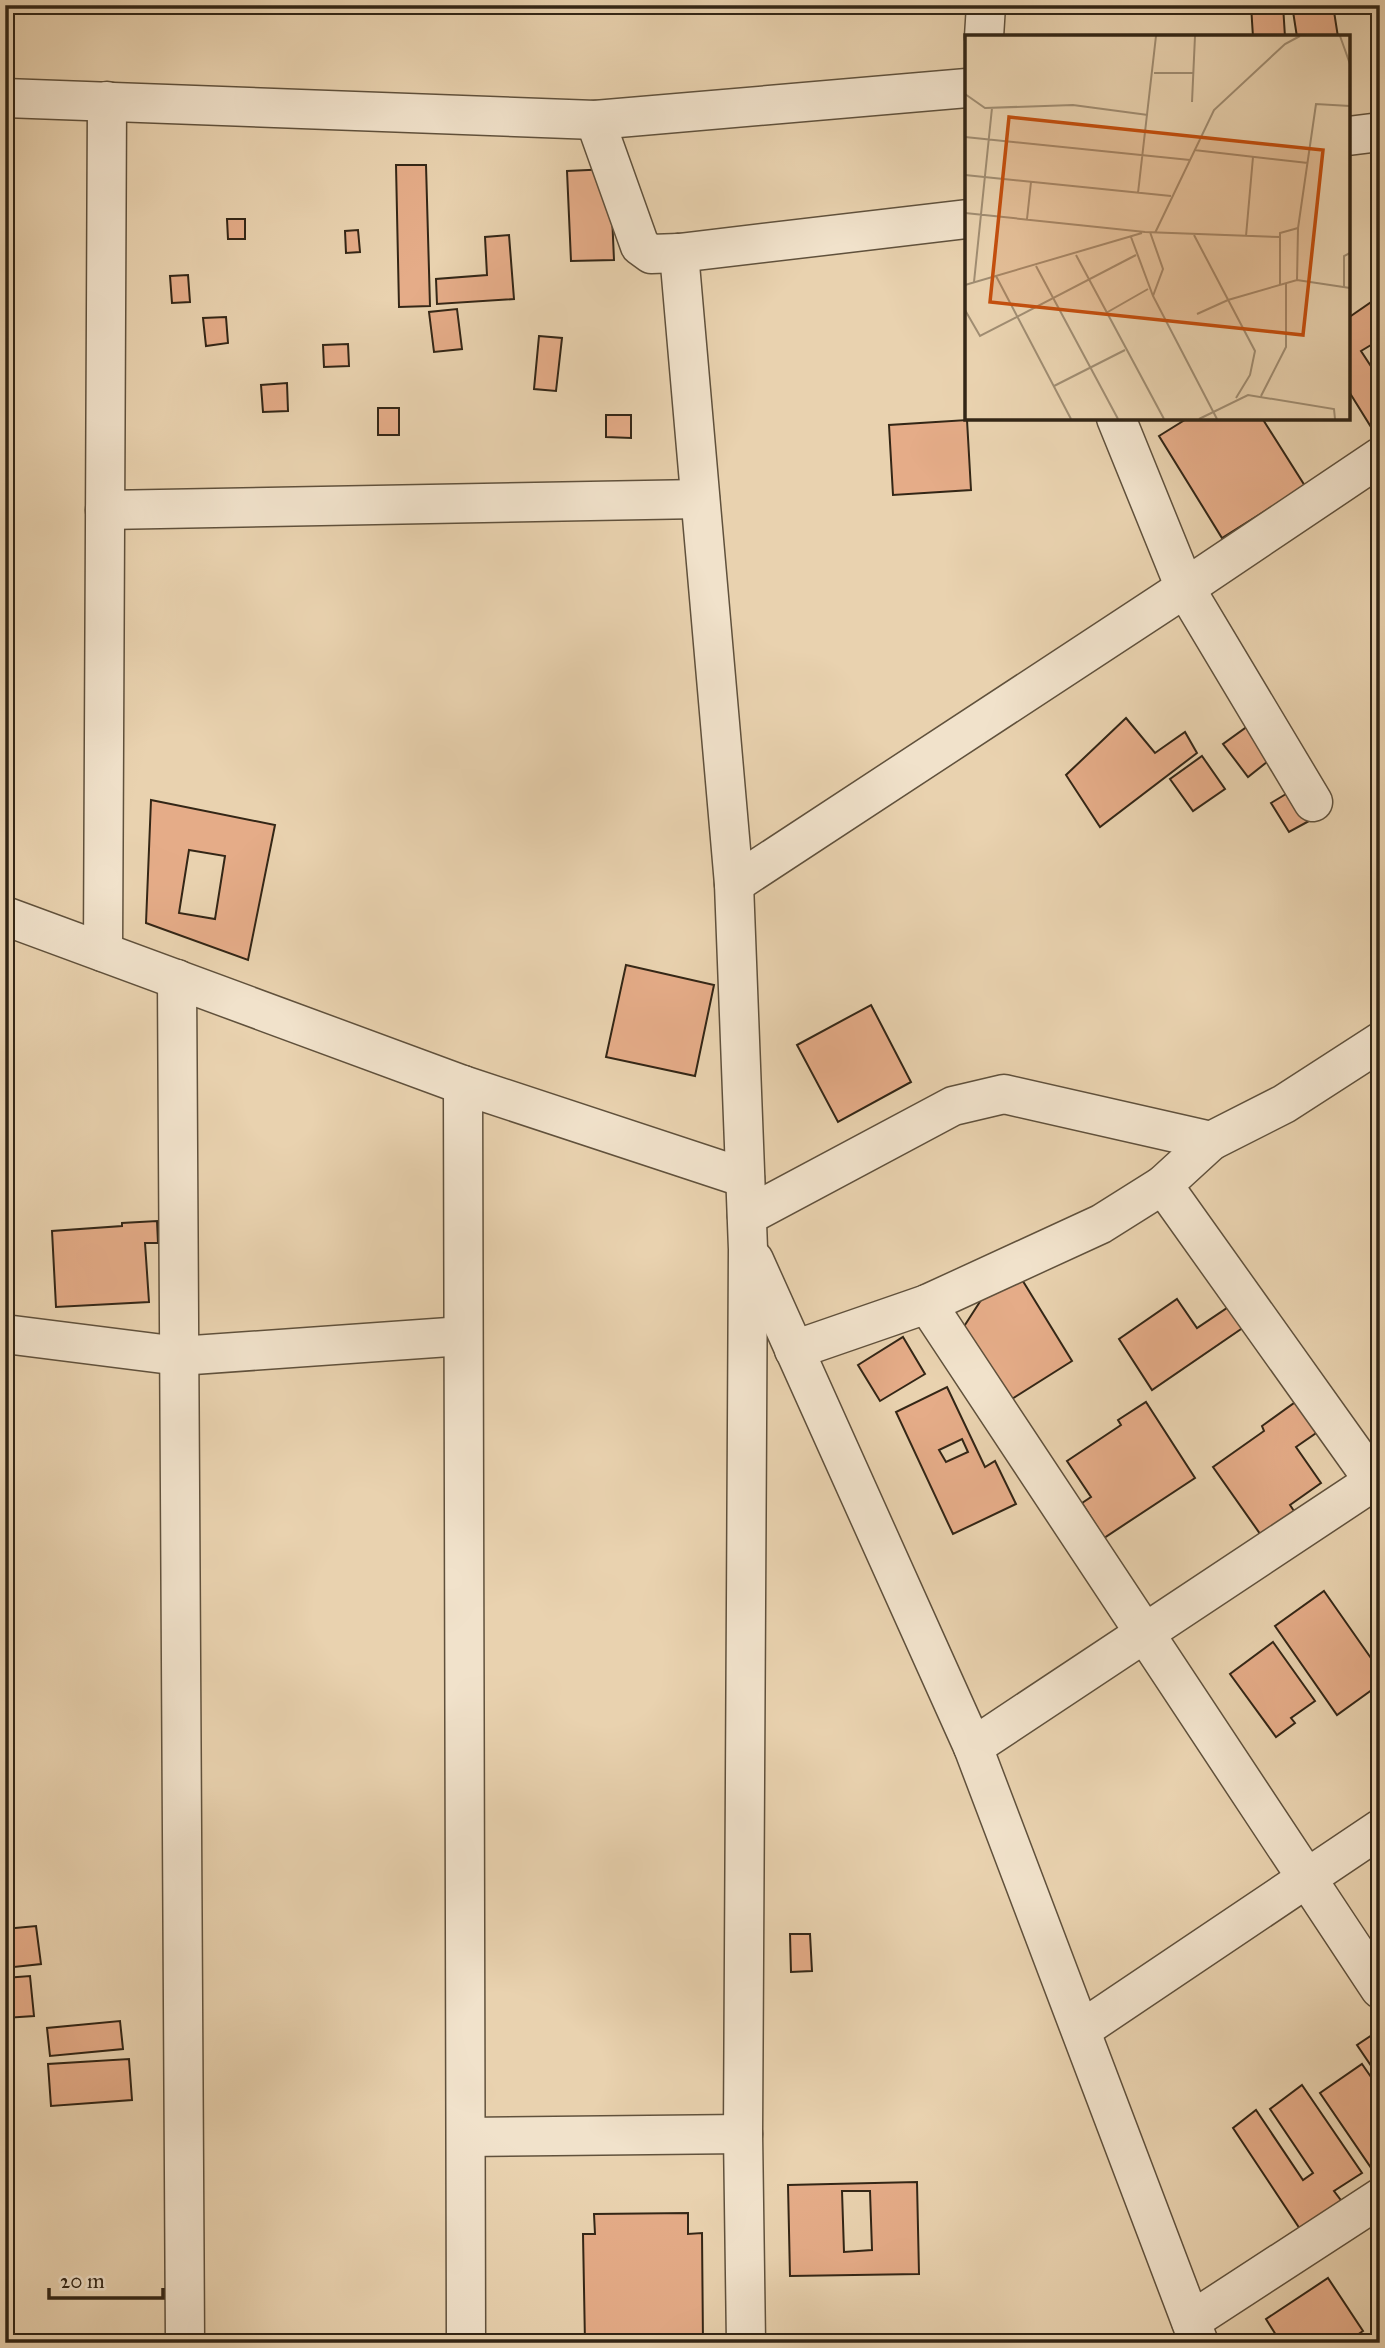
<svg xmlns="http://www.w3.org/2000/svg" width="1385" height="2348" font-family="'IM FELL Great Primer',serif">
<style>
.building{fill:#e5ac88;stroke:#332616;stroke-width:2;fill-rule:evenodd}
.lines{fill:none;stroke-linecap:round;stroke-linejoin:round}
.minor-casing{stroke:#60513c;stroke-width:41}
.minor{stroke:#f1e2cb;stroke-width:38}
.inset-road{fill:none;stroke:#a08d72;stroke-width:2}
.view{fill:#c44f0e;fill-opacity:0.15;stroke:#c44f0e;stroke-width:3.5}
.inset-edge{fill:none;stroke:#332616;stroke-width:3.5}
</style>
<rect width="100%" height="100%" fill="#e9d2af"/>
<filter id="stains"><feTurbulence type="fractalNoise" baseFrequency=".00286" numOctaves="4"/><feColorMatrix values="0 0 0 0 .2 0 0 0 0 .09 0 0 0 0 .02 0 0 0 .5 -.17"/></filter>
<radialGradient id="worn" r=".72"><stop offset=".6" stop-color="#630" stop-opacity="0"/><stop offset="1" stop-color="#630" stop-opacity=".3"/></radialGradient>
<!-- building -->
<g class="building">
<polygon points="1251,5 1283,5 1285,37 1253,37"/>
<polygon points="1292,5 1333,5 1338,37 1297,37"/>
<polygon points="396,165 426,165 430,306 399,307"/>
<polygon points="610,169 614,260 571,261 567,171"/>
<polygon points="227,219 245,219 245,239 228,239"/>
<polygon points="358,230 360,252 346,253 345,231"/>
<polygon points="509,235 514,299 437,304 436,279 487,275 485,237"/>
<polygon points="188,275 190,302 172,303 170,276"/>
<polygon points="1380,296 1380,348 1376,342 1361,351 1380,380 1380,421 1371,427 1348,390 1348,318"/>
<polygon points="457,309 462,349 434,352 429,312"/>
<polygon points="226,317 228,343 206,346 203,318"/>
<polygon points="539,336 562,338 556,391 534,389"/>
<polygon points="348,344 349,366 324,367 323,345"/>
<polygon points="287,383 288,411 263,412 261,385"/>
<rect x="378" y="408" width="21" height="27"/>
<polygon points="606,415 631,415 631,438 606,437"/>
<polygon points="1188,418 1262,418 1305,486 1222,538 1159,436"/>
<polygon points="967,420 971,490 893,495 889,425"/>
<polygon points="1126,718 1155,753 1185,732 1197,753 1100,827 1066,775"/>
<polygon points="1248,726 1272,758 1248,777 1223,744"/>
<polygon points="1202,756 1225,789 1193,811 1170,779"/>
<polygon points="1291,791 1309,821 1289,832 1271,803"/>
<path d="M151 800 275 825 248 960 146 923ZM189 850 225 856 215 919 179 913Z"/>
<polygon points="626,965 714,985 695,1076 606,1057"/>
<polygon points="871,1005 911,1082 838,1122 797,1045"/>
<polygon points="157,1221 158,1243 145,1243 149,1302 56,1307 52,1231 122,1226 122,1223"/>
<polygon points="1021,1278 1072,1361 1007,1402 963,1328 983,1297"/>
<polygon points="1177,1299 1197,1328 1230,1306 1244,1327 1152,1390 1119,1339"/>
<polygon points="903,1337 925,1374 880,1401 858,1365"/>
<path d="M947 1387 985 1467 995 1461 1016 1504 953 1534 896 1412ZM962 1439 968 1452 946 1462 939 1450Z"/>
<polygon points="1301,1398 1322,1429 1296,1447 1321,1483 1290,1505 1296,1514 1263,1538 1213,1467 1264,1431 1262,1426"/>
<polygon points="1146,1402 1195,1478 1104,1538 1082,1503 1091,1497 1067,1461 1121,1425 1118,1420"/>
<polygon points="1324,1591 1380,1671 1380,1684 1337,1715 1275,1626"/>
<polygon points="1273,1642 1315,1701 1291,1718 1295,1723 1276,1737 1230,1674"/>
<polygon points="36,1926 41,1964 5,1968 5,1929"/>
<polygon points="790,1934 810,1934 812,1971 791,1972"/>
<polygon points="30,1976 34,2016 5,2018 5,1978"/>
<polygon points="120,2021 123,2049 50,2056 47,2028"/>
<polygon points="1378,2031 1380,2034 1380,2079 1357,2045"/>
<polygon points="129,2059 132,2100 51,2106 48,2064"/>
<polygon points="1362,2064 1380,2090 1378,2178 1320,2093"/>
<polygon points="1302,2085 1362,2173 1334,2191 1343,2203 1302,2232 1233,2128 1256,2110 1303,2180 1313,2173 1270,2109"/>
<path d="M917 2182 919 2274 790 2276 788 2185ZM842 2191H870L872 2250 844 2252Z"/>
<polygon points="688,2213 688,2234 702,2233 703,2343 585,2343 583,2234 595,2234 594,2214"/>
<polygon points="1328,2278 1363,2331 1345,2343 1281,2343 1266,2319"/>
</g>
<g class="lines">
<!-- minor casing -->
<g class="minor-casing">
<g id="minor">
<polyline points="984,37 986,5"/>
<polyline points="5,98 595,120 967,88"/>
<polyline points="595,120 640,246 651,254 679,253 967,219"/>
<polyline points="1348,136 1380,132"/>
<polyline points="679,253 734,884 748,1249 743,2134 746,2343"/>
<polyline points="1116,418 1185,588 1313,802"/>
<polyline points="105,510 700,499"/>
<polyline points="734,884 1185,588 1380,457"/>
<polyline points="5,916 463,1085 745,1178"/>
<polyline points="103,952 107,101"/>
<polyline points="177,979 185,2343"/>
<polyline points="463,1085 466,2343"/>
<polyline points="1163,1185 1374,1481"/>
<polyline points="747,1216 953,1106 1004,1094 1211,1141 1284,1104 1380,1042"/>
<polyline points="754,1260 973,1747 1199,2343"/>
<polyline points="927,1304 1380,1989"/>
<polyline points="5,1334 179,1356 463,1336"/>
<polyline points="794,1350 927,1304 1101,1224 1163,1185 1211,1141"/>
<polyline points="973,1747 1380,1477"/>
<polyline points="1081,2030 1380,1829"/>
<polyline points="466,2137 743,2134"/>
<polyline points="1191,2321 1380,2198"/>
</g>
</g>
<!-- minor -->
<use href="#minor" class="minor"/>
</g>
<!-- overview -->
<g transform="translate(965 35)">
<rect width="385" height="385" fill="#e9d2af"/>
<path class="inset-road" d="M375 1 385 29M189 38H228M0 59 20 73 108 70 183 80M227 67 230 1M0 102 225 125M229 115 343 128M0 140 206 161M173 158 191 1M0 178 180 197 315 202M62 184 66 147M185 197 198 234 188 261 252 384M190 198 249 75 320 9 335 1M229 200 290 316 285 340 271 363M281 201 288 122M166 202 188 261M111 220 199 384M71 231 153 384M31 241 106 384M332 245 333 193 351 69 385 71M9 247 27 73M0 250 177 198M315 250V198L333 193M379 253V221L385 218M0 275 15 301 171 220M141 278 183 254M232 279 263 265 332 245 385 253M89 351 160 315M296 361 321 312V248M234 384 283 360 369 374 370 384"/>
<path class="view" d="M44 82 358 115 338 300 25 267Z"/>
<rect width="385" height="385" class="inset-edge"/>
</g>
<!-- margin -->
<rect width="1385" height="2348" fill="none" stroke="#e9d2af" stroke-width="28"/>
<rect x="7" y="7" width="1371" height="2334" fill="none" stroke="#332616" stroke-width="3.5"/>
<rect x="14" y="14" width="1357" height="2320" fill="none" stroke="#332616" stroke-width="2"/>
<!-- scale -->
<path d="M49 2288v10h114v-10" fill="none" stroke="#332616" stroke-width="3.5"/>
<text x="60" y="2288" font-size="21" fill="#332616" stroke="#f1e2cb" stroke-width="5" paint-order="stroke">20 m</text>
<rect width="100%" height="100%" filter="url(#stains)"/>
<rect width="100%" height="100%" fill="url(#worn)"/>
</svg>
